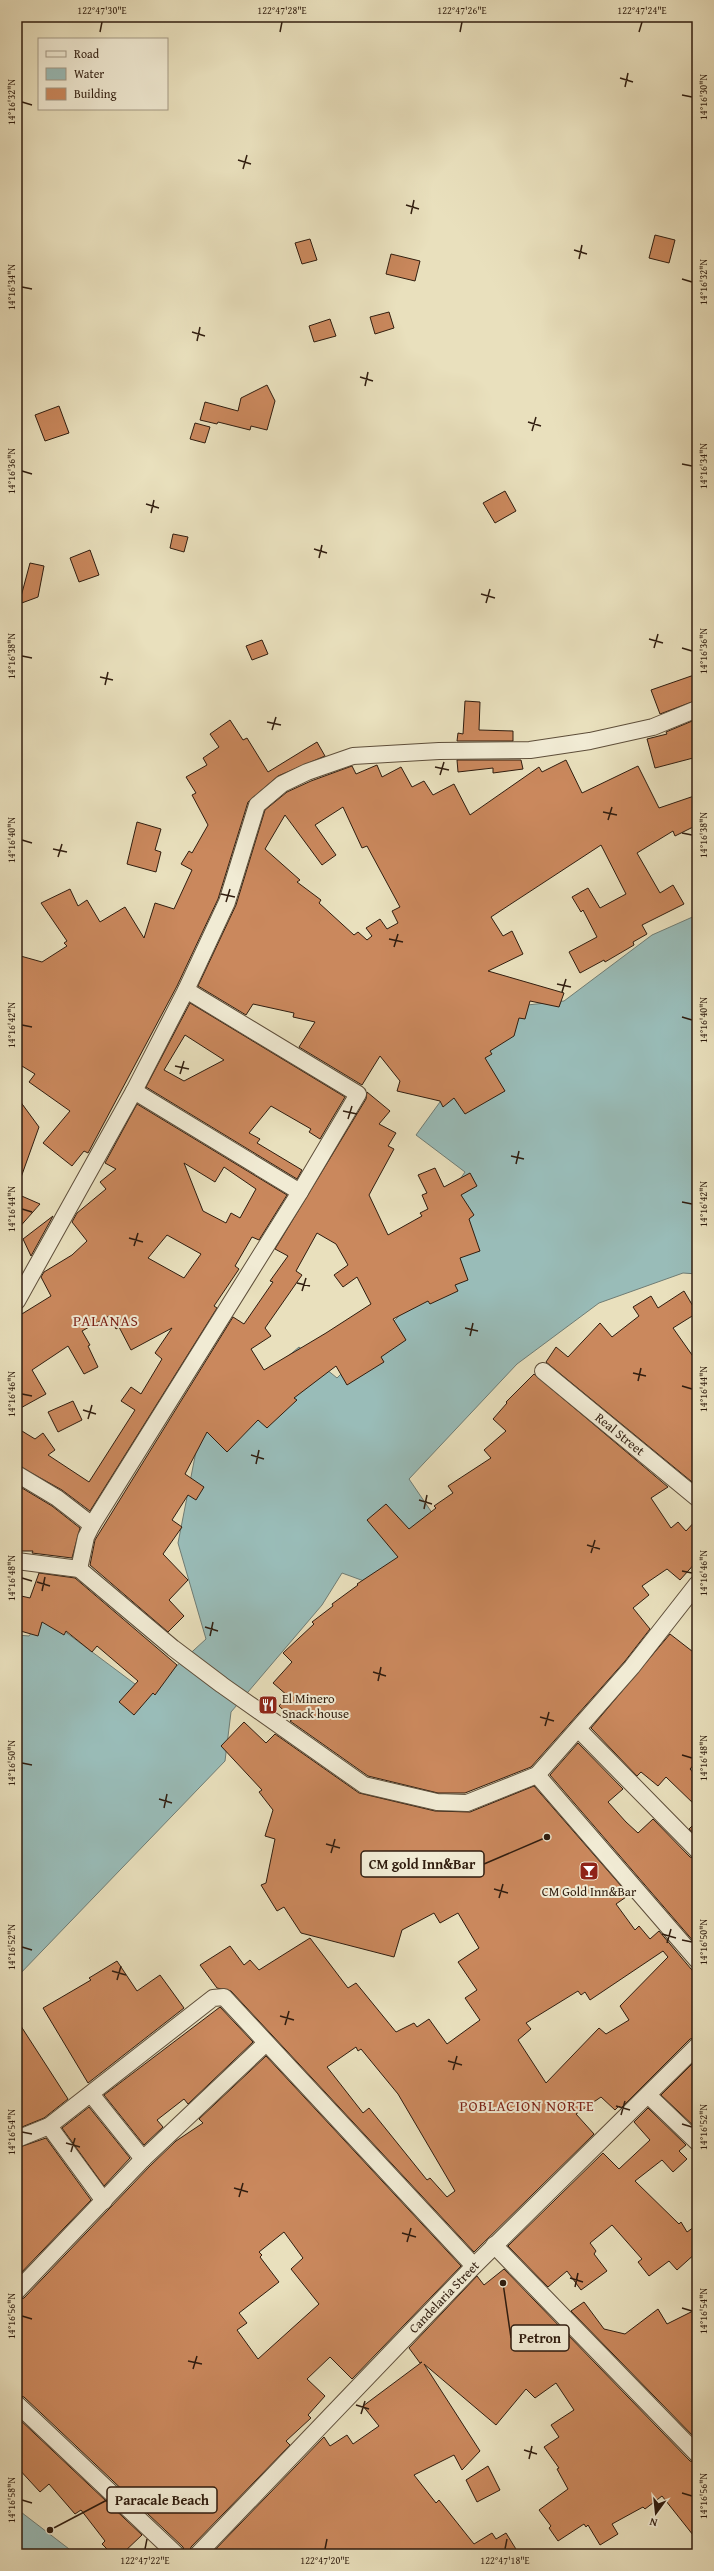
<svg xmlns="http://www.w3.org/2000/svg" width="714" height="2571" font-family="'Gentium Book Plus',serif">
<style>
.water{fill:#99bcb8;stroke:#6f7c74}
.building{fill:#ca885d;stroke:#301d0f;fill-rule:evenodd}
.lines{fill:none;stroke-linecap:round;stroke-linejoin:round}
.minor-casing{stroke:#5e4e3a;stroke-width:18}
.minor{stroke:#f1ebd4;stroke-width:16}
.ticks{fill:none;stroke:#301d0f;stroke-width:1.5}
.labels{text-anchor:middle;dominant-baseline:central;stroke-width:4;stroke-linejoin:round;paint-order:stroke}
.street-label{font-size:13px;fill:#301d0f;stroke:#f1ebd4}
.poi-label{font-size:13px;fill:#301d0f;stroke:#f1ebd4;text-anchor:start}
.quarter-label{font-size:15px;letter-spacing:1px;fill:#7a1f14;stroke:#f1ebd4}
.leader{fill:none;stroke:#301d0f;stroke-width:1.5}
.callout-dot{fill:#301d0f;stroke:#f1ebd4;stroke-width:1.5}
.callout{fill:#f1ebd4;stroke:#301d0f;stroke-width:1.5}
.callout-label{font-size:14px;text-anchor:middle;font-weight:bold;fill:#301d0f}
.neatline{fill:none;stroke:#301d0f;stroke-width:1.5}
.ticks-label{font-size:10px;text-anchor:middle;fill:#301d0f}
</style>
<rect width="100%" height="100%" fill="#e9e0bd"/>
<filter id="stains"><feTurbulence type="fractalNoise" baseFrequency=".005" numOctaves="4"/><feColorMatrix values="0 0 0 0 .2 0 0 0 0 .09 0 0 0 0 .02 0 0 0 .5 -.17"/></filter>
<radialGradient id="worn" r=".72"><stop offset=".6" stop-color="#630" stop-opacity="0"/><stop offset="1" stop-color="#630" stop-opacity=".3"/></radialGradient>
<!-- water -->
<g class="water">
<polygon points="697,915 697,1274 683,1273 599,1303 517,1364 409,1479 439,1523 375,1585 342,1573 322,1605 231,1712 225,1761 17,1977 17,1635 29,1636 44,1616 147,1693 206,1639 178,1543 200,1431 299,1347 337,1378 420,1295 447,1198 465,1172 416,1135 509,1007 564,1001 652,935"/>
<polygon points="17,2509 73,2552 76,2554 17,2554"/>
</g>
<!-- building -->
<g class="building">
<polygon points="655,235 675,240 669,263 649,258"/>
<polygon points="310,239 317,260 302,264 295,243"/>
<polygon points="391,254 420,261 415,281 386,274"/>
<polygon points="389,312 394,328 375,334 370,317"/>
<polygon points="330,319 336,336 314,342 309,326"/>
<polygon points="267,385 275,401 267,430 251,426 250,430 218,422 217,424 200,420 205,402 238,411 241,398"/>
<polygon points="59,406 69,433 45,441 35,415"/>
<polygon points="195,423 210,427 205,443 190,439"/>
<polygon points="505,491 516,511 495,523 483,503"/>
<polygon points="173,534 188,537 184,552 170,548"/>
<polygon points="90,550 99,575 79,582 70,558"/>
<polygon points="30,563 44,566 38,597 19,604"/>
<polygon points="262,640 268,654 252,660 246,646"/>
<polygon points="697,674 697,700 660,714 651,690"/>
<polygon points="465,701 480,702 479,730 513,731 513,741 457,741 458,733 463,734"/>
<polygon points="697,719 697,757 655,768 647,739 667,734 666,732"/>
<polygon points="230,720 243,740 247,738 268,772 317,742 325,756 278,776 248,802 218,899 177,986 88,1153 84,1151 72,1166 43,1143 70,1111 29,1082 35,1074 17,1063 17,955 42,962 67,946 64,943 67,941 41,903 70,889 78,906 87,900 100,922 125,907 144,938 155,903 174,909 192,870 181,864 189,851 192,853 208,825 192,795 196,793 186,777 207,765 203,758 219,747 210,734"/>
<polygon points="457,760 521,760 523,769 493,773 493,768 458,772"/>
<path d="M566 760 582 793 638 766 659 808 697 795V825L675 836 673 831 637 853 660 893 673 885 684 904 642 925 647 934 633 942 634 945 605 962 604 960 580 973 569 952 597 937 583 910 581 912 572 897 588 888 600 908 626 894 601 845 491 917 503 936 512 931 523 954 488 971 564 993 559 1007 530 1001 525 1019 519 1018 514 1036 490 1051 492 1054 485 1058 505 1091 465 1114 454 1098 443 1107 440 1101 397 1091 400 1081 380 1056 362 1085 299 1047 315 1022 293 1017 294 1013 253 1004 246 1015 198 986 236 905 265 810 287 792 311 781 352 766 356 774 377 765 382 777 401 767 412 787 424 781 433 795 454 784 470 815 539 767 542 772ZM343 807 362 848 367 846 400 907 392 911 398 923 387 929 380 919 366 928 372 936 367 940 358 932 354 935 319 903 321 900 297 882 300 880 265 849 285 815 322 865 336 855 315 825Z"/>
<polygon points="137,822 161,829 155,850 161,852 156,872 127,864"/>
<path d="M190 1003 345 1097 320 1139 309 1132 311 1129 271 1106 249 1133 260 1139 257 1143 302 1170 297 1179 146 1087ZM185 1035 224 1060 184 1081 164 1070Z"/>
<path d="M367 1092 390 1111 379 1124 396 1133 388 1146 394 1149 369 1195 388 1235 422 1216 420 1213 428 1209 422 1195 427 1193 418 1175 435 1168 444 1187 470 1173 477 1186 461 1195 474 1215 469 1219 480 1251 460 1258 468 1280 455 1285 458 1291 430 1304 428 1301 393 1319 406 1340 381 1357 384 1362 347 1385 336 1366 294 1398 297 1400 267 1428 258 1420 227 1452 207 1432 185 1474 204 1487 196 1500 188 1495 172 1520 182 1527 163 1554 188 1580 169 1600 184 1616 168 1632 90 1565 95 1540 233 1317 244 1324 273 1282 270 1281 288 1256 275 1249 366 1099ZM317 1233 336 1244 348 1265 334 1275 343 1287 357 1277 371 1304 326 1333 264 1370 251 1349 271 1336 265 1328 302 1275 296 1271Z"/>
<polygon points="17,1097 39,1127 19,1183 17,1183"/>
<path d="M137 1104 287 1195 259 1240 252 1237 235 1266 239 1269 214 1306 217 1308 90 1511 62 1490 17 1465V1428L35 1439 43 1433 55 1450 48 1455 89 1482 135 1410 121 1401 131 1387 141 1394 162 1359 155 1353 172 1328 131 1350 119 1327 116 1329 109 1316 82 1331 90 1345 88 1346 98 1367 84 1374 68 1346 32 1370 46 1394 17 1410V1317L51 1296 41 1277 44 1272 72 1255 87 1241 72 1222 77 1213 106 1189 100 1182 116 1169 105 1163ZM184 1163 215 1182 224 1167 256 1189 240 1218 231 1213 226 1223 203 1211ZM167 1235 201 1254 184 1278 148 1258Z"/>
<polygon points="17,1194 40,1204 17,1230"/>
<polygon points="53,1216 31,1256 23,1239"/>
<polygon points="684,1291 697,1313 673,1328 697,1362 697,1486 546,1362 556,1347 568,1357 600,1323 612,1337 639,1316 633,1307 651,1296 658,1308"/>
<polygon points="534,1374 668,1487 651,1498 671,1528 678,1522 686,1531 697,1519 697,1561 680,1580 667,1569 642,1586 649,1595 633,1608 650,1629 625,1661 531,1767 465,1793 438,1793 368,1776 290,1721 293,1719 279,1706 288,1696 273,1683 292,1662 283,1653 314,1624 312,1622 333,1606 332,1604 358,1585 357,1584 398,1557 367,1520 386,1504 409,1529 436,1508 434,1506 453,1493 448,1486 491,1458 484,1450 506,1431 493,1419 507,1403 506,1402"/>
<polygon points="73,1401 82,1420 58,1432 48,1412"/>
<polygon points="17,1485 52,1506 80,1528 72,1558 32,1553 33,1551 17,1551"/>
<polygon points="39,1573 75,1578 177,1665 155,1695 153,1693 134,1715 119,1702 138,1681 97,1646 92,1652 66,1631 64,1635 42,1622 38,1636 17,1630 17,1595 30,1598"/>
<polygon points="670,1634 697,1655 697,1761 690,1769 697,1777 697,1807 666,1777 658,1786 641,1772 637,1776 591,1728"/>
<path d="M244 1722 266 1743 275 1734 359 1793 435 1811 470 1812 534 1786 629 1895 616 1904 635 1930 639 1926 650 1939 659 1931 697 1976V2037L690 2039 621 2108 619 2106 615 2110 601 2097 576 2114 594 2134 474 2252 231 1991 217 1988 200 1965 230 1946 244 1965 250 1960 259 1970 310 1938 348 1988 356 1983 396 2032 414 2023 417 2027 429 2019 447 2044 480 2020 465 1998 477 1990 458 1962 479 1948 458 1913 440 1923 434 1913 402 1930 394 1957 301 1933 284 1907 277 1911 261 1885 266 1883 275 1839 265 1836 273 1810 259 1792 262 1790 221 1746ZM663 1951 668 1957 620 2006 629 2020 606 2034 599 2028 546 2083 518 2040 531 2029 526 2023 578 1991 581 1995 585 1992 590 2000ZM356 2047 358 2051 361 2049 398 2094 455 2191 447 2197 430 2178 427 2180 369 2108 363 2113 327 2067Z"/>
<polygon points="578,1743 623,1789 608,1802 626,1822 638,1833 653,1819 690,1857 697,1859 695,1943 550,1775"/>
<polygon points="697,1821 697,1836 689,1829"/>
<polygon points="117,1961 137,1991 160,1975 184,2008 88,2083 43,2008 91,1980 89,1978"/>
<polygon points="220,2007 253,2042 188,2104 184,2099 157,2120 163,2127 144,2145 104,2095"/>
<polygon points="17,2020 68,2099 44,2118 17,2129"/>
<path d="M266 2056 461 2266 352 2379 330 2357 307 2379 325 2396 308 2415 311 2418 286 2441 290 2445 191 2547 189 2554H185L183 2547 24 2397 17 2395V2300L24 2298 150 2166 176 2141 203 2123 199 2119ZM284 2232 303 2258 291 2269 319 2304 258 2359 237 2330 247 2323 239 2313 279 2282 260 2257 262 2255 259 2252Z"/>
<polygon points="697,2059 697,2129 661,2095"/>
<polygon points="89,2107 130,2158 104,2186 62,2128"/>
<polygon points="648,2108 686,2145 679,2151 687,2159 673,2172 662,2160 635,2181 679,2224 681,2222 687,2232 697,2225 697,2252 677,2270 669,2261 649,2276 638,2262 642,2259 612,2225 590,2243 596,2251 594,2254 607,2271 581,2290 567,2271 548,2287 508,2246 603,2153 619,2169 650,2140 634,2122"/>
<polygon points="46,2138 91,2200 17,2277 17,2148"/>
<polygon points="504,2269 690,2461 697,2463 697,2540 662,2496 645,2509 643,2507 612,2524 618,2534 600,2545 588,2525 586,2527 584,2524 558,2541 549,2528 551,2526 539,2510 568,2489 557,2469 559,2468 544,2447 559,2437 551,2425 574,2410 556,2383 535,2398 526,2389 496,2425 424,2364 480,2451 462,2470 454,2455 414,2475 436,2503 439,2500 474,2544 492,2533 496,2539 506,2533 519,2554 211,2554 324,2437 330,2446 347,2435 353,2444 379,2426 363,2406 422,2362 420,2363 409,2348 477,2276 484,2285"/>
<polygon points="584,2302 604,2329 625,2334 658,2309 667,2324 697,2309 697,2440 571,2311"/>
<polygon points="17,2417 142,2535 122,2554 112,2554 102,2544 105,2541 81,2510 75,2514 49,2484 40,2492 17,2467"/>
<polygon points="488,2466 500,2490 477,2502 466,2480"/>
</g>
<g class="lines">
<!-- minor casing -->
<g class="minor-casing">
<g id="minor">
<polyline points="186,990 358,1094 300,1192"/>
<polyline points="17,1301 134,1091 186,990 227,902 257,805 282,784 307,772 353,756 439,751 530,750 590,741 653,727 697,709"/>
<polyline points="543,1371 697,1498"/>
<polyline points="17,1474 57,1498 92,1525 86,1537 79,1569"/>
<polyline points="92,1525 300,1192 134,1091"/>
<polyline points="17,1561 79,1569 173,1648 222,1685 364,1785 437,1802 467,1803 537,1775 632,1667 697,1584"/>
<polyline points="579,1730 697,1850"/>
<polyline points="537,1775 697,1960"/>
<polyline points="91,2094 143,2159"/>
<polyline points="648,2095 697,2142"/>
<polyline points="49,2126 104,2201"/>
<polyline points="17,2139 49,2126 213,1998 224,1997 474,2266"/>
<polyline points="494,2245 697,2454"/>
<polyline points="17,2291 143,2159 266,2043"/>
<polyline points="17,2404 176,2554"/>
<polyline points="198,2554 474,2266 697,2046"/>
</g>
</g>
<!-- minor -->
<use href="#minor" class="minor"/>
</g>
<!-- ticks -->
<path class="ticks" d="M100 32 102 22M280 32 282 22M460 32 462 22M639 32 642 22M620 78 633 82M625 87 628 73M682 95 692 97M22 102 32 105M238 160 251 164M243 169 247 155M406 205 419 209M411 214 414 200M574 250 587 254M579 259 582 245M682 279 692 282M22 287 32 289M192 332 205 336M197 341 200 327M360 377 373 381M365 386 368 372M528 422 541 426M532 431 536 417M682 464 692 466M22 471 32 474M146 504 159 508M151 513 154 500M314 549 327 553M319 558 322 545M481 594 495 598M486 603 490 589M649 639 663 643M654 648 658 634M682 648 692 651M22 656 32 658M100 677 113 680M105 685 108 672M267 722 281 725M272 730 276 717M435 767 449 770M440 775 444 762M603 812 617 815M608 820 612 807M682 833 692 835M22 840 32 843M53 849 67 852M58 857 62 844M221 894 235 897M226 902 230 889M389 939 403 942M394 947 398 934M557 984 571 987M562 992 566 979M682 1017 692 1020M22 1025 32 1027M175 1066 189 1069M180 1074 184 1061M343 1111 357 1114M348 1119 352 1106M511 1156 524 1159M516 1164 519 1151M682 1202 692 1204M22 1209 32 1212M129 1238 143 1242M134 1246 138 1233M297 1283 310 1286M302 1291 306 1278M465 1328 478 1331M470 1336 473 1323M633 1373 646 1376M638 1381 641 1368M682 1386 692 1389M22 1394 32 1396M83 1410 96 1414M88 1419 92 1405M251 1455 264 1459M256 1464 259 1450M419 1500 432 1504M424 1509 427 1495M587 1545 600 1549M591 1553 595 1540M682 1571 692 1573M22 1578 32 1581M37 1582 50 1586M42 1591 45 1577M205 1627 218 1631M210 1636 213 1622M373 1672 386 1676M378 1681 381 1667M540 1717 554 1721M545 1726 549 1712M682 1755 692 1758M22 1763 32 1765M159 1799 172 1803M164 1808 167 1794M326 1844 340 1848M331 1853 335 1839M494 1889 508 1893M499 1898 503 1884M662 1934 676 1938M682 1940 692 1942M667 1943 671 1929M22 1947 32 1950M112 1971 126 1975M117 1980 121 1966M280 2016 294 2020M285 2025 289 2011M448 2061 462 2065M453 2070 457 2056M616 2106 630 2110M621 2115 625 2101M682 2124 692 2127M22 2132 32 2134M66 2143 80 2147M71 2152 75 2138M234 2188 248 2192M239 2197 243 2183M402 2233 416 2237M407 2242 411 2228M570 2278 583 2282M575 2287 578 2273M682 2308 692 2311M22 2316 32 2319M188 2361 202 2364M193 2369 197 2356M356 2405 369 2409M361 2414 365 2401M524 2450 537 2454M529 2459 532 2446M682 2493 692 2496M22 2500 32 2503M145 2549 147 2539M325 2549 327 2539M505 2549 507 2539"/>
<!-- icons -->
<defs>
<g id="restaurant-square" transform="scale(1)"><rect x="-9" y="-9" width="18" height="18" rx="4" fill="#8f2418" stroke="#f1ebd4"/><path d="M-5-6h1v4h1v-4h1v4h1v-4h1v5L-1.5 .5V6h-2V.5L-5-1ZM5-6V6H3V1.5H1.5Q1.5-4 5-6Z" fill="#fff"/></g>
<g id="bar-square" transform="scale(1)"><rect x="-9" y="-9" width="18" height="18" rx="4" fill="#8f2418" stroke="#f1ebd4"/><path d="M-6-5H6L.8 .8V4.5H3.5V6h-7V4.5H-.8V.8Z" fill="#fff"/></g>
</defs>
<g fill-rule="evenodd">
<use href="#restaurant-square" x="268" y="1705"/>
<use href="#bar-square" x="589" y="1871"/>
</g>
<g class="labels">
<!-- street labels -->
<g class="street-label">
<text transform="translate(620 1434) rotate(39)">Real Street</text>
<text transform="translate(444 2297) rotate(-46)">Candelaria Street</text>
</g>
<!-- poi labels -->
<g class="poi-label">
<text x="282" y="1698">El Minero<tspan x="282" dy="15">Snack house</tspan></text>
<text x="589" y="1891" text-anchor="middle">CM Gold Inn&amp;Bar</text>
</g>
<!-- quarter labels -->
<g class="quarter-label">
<text x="106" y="1320">PALANAS</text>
<text x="527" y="2105">POBLACION NORTE</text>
</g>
</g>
<!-- callouts -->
<path class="leader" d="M547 1837L484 1864M503 2283L511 2338M50 2530L107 2500"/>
<g class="callout-dot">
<circle cx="547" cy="1837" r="4"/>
<circle cx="503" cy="2283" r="4"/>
<circle cx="50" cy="2530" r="4"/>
</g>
<g class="callout">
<rect x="361" y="1851" width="123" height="26" rx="4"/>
<rect x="511" y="2325" width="58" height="26" rx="4"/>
<rect x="107" y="2487" width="110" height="26" rx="4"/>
</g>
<g class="callout-label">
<text x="422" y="1869">CM gold Inn&amp;Bar</text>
<text x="540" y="2343">Petron</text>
<text x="162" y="2505">Paracale Beach</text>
</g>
<!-- margin -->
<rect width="714" height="2571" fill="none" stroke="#e9e0bd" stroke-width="44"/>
<!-- legend -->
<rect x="38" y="38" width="130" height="72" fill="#f1ebd4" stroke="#a49985"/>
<rect x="46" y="51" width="20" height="6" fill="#f1ebd4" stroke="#a49985"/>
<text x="74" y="58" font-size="12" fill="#301d0f">Road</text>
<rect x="46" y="68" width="20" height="12" fill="#99bcb8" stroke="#a49985"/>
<text x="74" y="78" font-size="12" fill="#301d0f">Water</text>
<rect x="46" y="88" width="20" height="12" fill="#ca885d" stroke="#a49985"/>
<text x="74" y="98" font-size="12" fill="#301d0f">Building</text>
<!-- north arrow -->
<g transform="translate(656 2513) rotate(195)" stroke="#f1ebd4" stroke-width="3" paint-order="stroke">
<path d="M0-3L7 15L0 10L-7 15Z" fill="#301d0f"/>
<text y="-6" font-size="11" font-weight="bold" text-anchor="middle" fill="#301d0f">N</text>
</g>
<rect x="22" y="22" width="670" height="2527" class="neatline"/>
<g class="ticks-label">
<text x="102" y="14">122°47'30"E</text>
<text x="282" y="14">122°47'28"E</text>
<text x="462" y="14">122°47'26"E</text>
<text x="642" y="14">122°47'24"E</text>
<text transform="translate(703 97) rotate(-90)" y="4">14°16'30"N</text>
<text transform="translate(11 102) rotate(-90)" y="4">14°16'32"N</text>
<text transform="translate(703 282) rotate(-90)" y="4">14°16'32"N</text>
<text transform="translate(11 287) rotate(-90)" y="4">14°16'34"N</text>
<text transform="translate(703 466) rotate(-90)" y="4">14°16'34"N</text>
<text transform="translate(11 471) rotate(-90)" y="4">14°16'36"N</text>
<text transform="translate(703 651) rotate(-90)" y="4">14°16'36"N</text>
<text transform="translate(11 656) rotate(-90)" y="4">14°16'38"N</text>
<text transform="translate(703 835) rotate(-90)" y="4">14°16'38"N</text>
<text transform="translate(11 840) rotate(-90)" y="4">14°16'40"N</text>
<text transform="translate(703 1020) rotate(-90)" y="4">14°16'40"N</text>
<text transform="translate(11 1025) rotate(-90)" y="4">14°16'42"N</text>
<text transform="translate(703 1204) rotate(-90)" y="4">14°16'42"N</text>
<text transform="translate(11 1209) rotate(-90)" y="4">14°16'44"N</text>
<text transform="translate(703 1389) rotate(-90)" y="4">14°16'44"N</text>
<text transform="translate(11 1394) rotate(-90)" y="4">14°16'46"N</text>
<text transform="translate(703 1573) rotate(-90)" y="4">14°16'46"N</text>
<text transform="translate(11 1578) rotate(-90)" y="4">14°16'48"N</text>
<text transform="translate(703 1758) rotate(-90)" y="4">14°16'48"N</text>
<text transform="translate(11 1763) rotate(-90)" y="4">14°16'50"N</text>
<text transform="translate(703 1942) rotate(-90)" y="4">14°16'50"N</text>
<text transform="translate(11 1947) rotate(-90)" y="4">14°16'52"N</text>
<text transform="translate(703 2127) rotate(-90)" y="4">14°16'52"N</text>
<text transform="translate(11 2132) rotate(-90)" y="4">14°16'54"N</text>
<text transform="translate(703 2311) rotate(-90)" y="4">14°16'54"N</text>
<text transform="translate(11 2316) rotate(-90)" y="4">14°16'56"N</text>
<text transform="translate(703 2496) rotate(-90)" y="4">14°16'56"N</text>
<text transform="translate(11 2500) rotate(-90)" y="4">14°16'58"N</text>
<text x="145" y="2564">122°47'22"E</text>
<text x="325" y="2564">122°47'20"E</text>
<text x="505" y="2564">122°47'18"E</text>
</g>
<rect width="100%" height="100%" filter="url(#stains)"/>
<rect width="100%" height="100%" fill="url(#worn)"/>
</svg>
